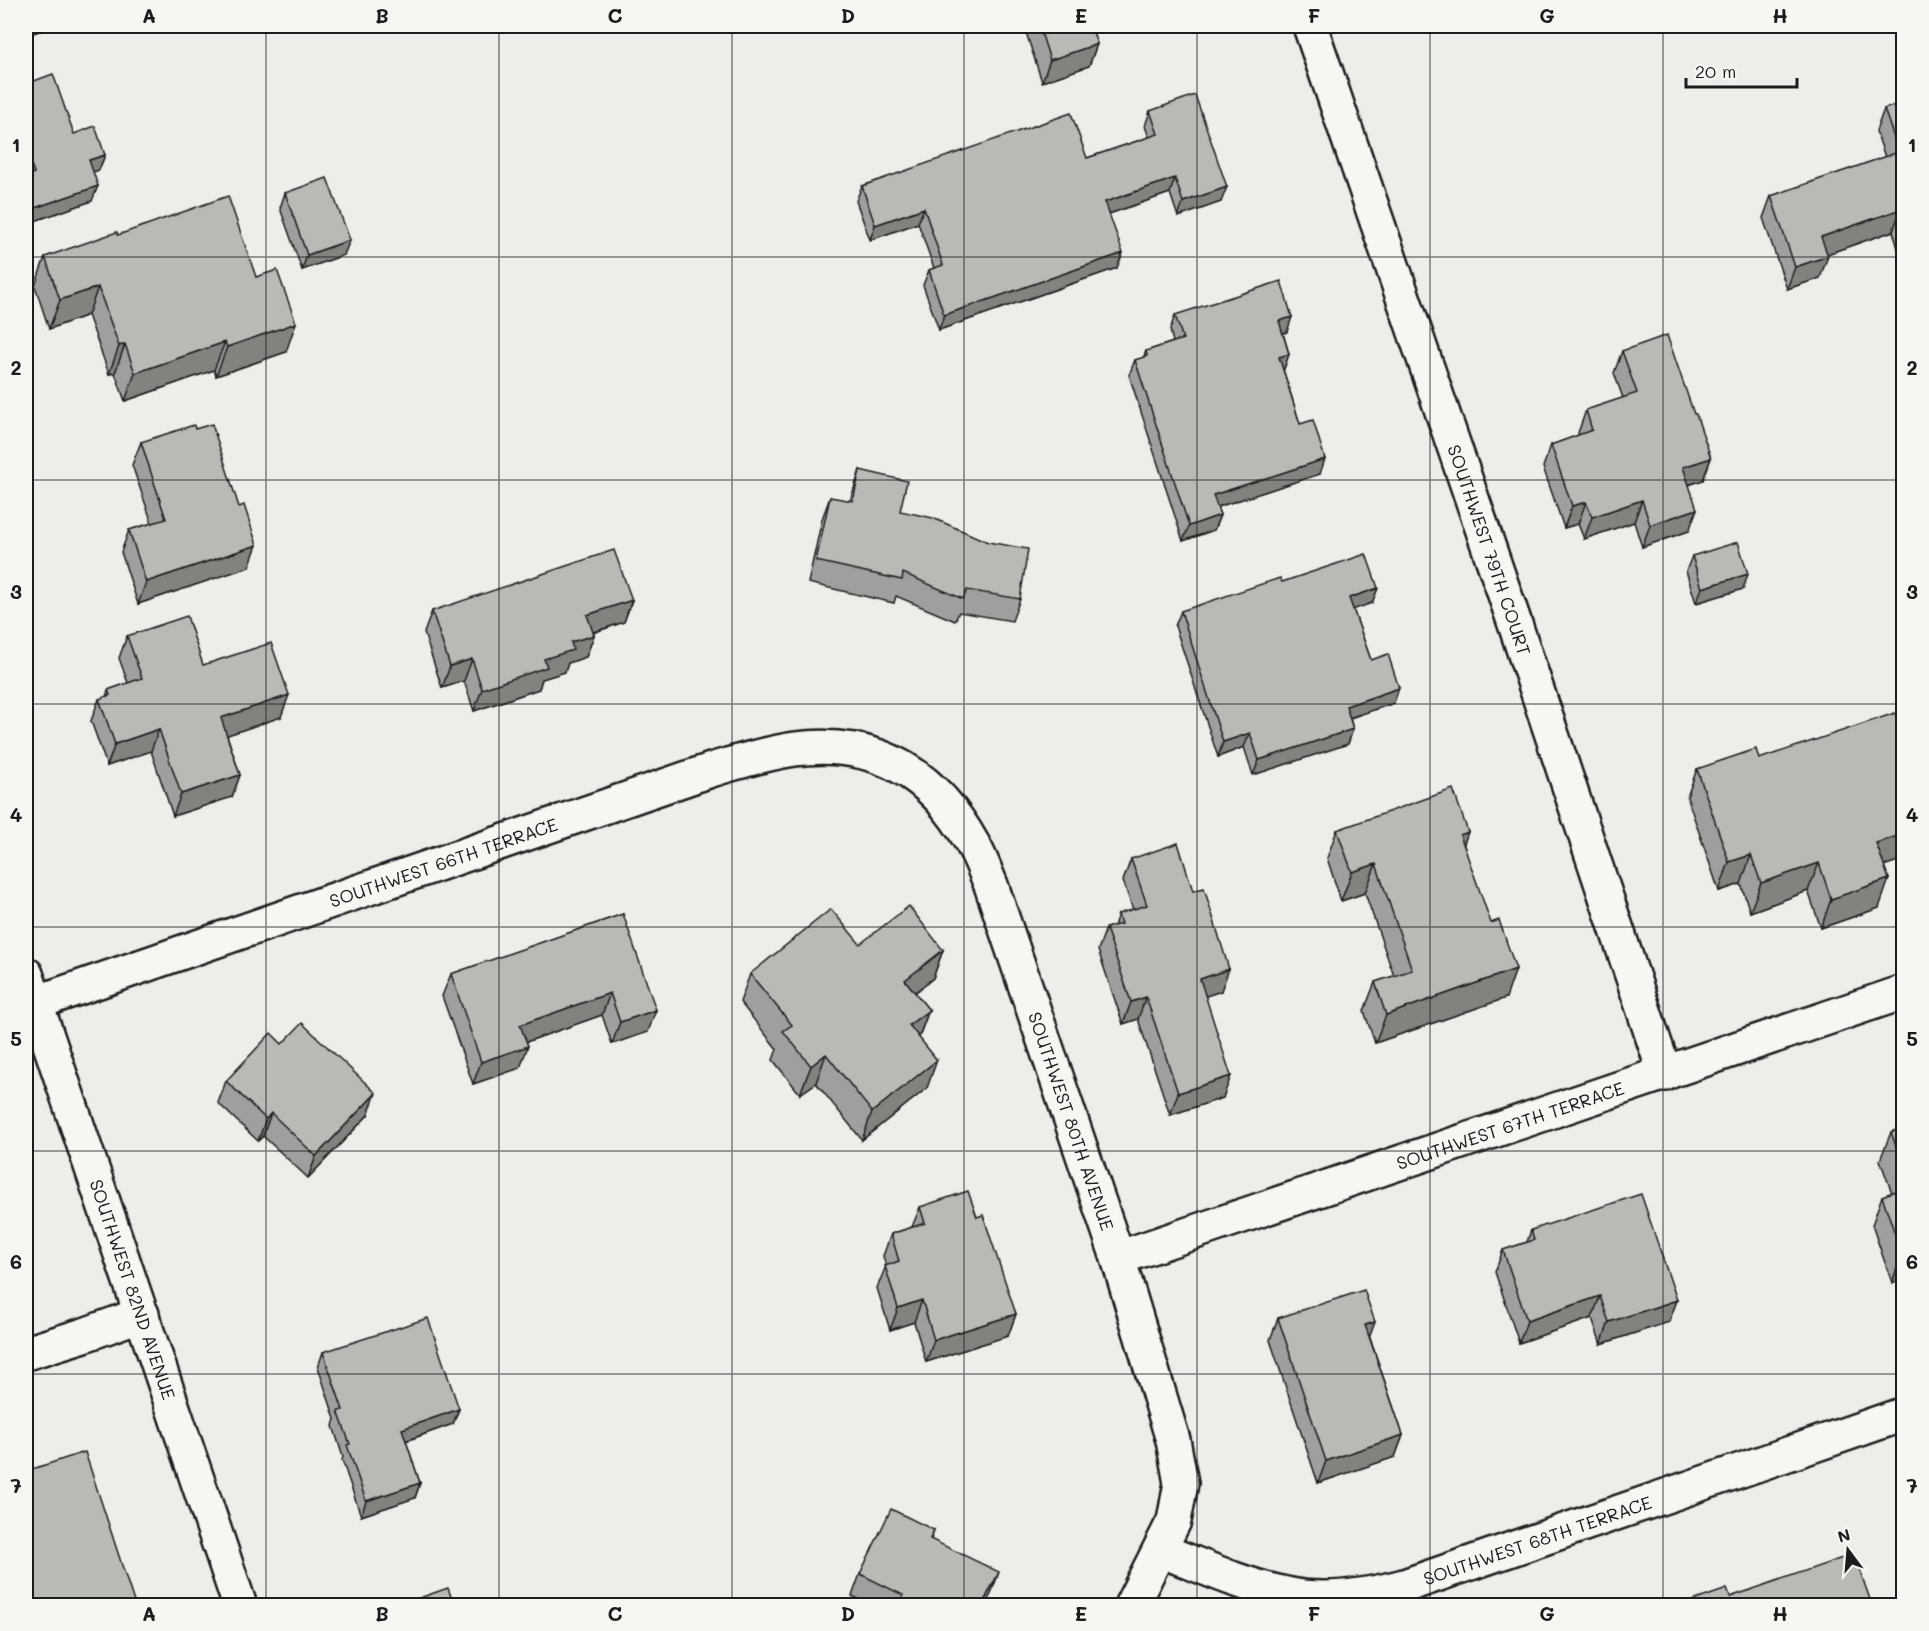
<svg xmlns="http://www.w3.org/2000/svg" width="1929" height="1631" font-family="Mali,sans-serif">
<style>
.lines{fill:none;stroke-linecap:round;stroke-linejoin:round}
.minor-casing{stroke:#1c1c1c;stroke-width:38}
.tertiary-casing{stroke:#1c1c1c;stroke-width:38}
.minor{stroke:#f6f6f2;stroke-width:33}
.tertiary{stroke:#f6f6f2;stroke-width:33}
.wall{fill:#9f9f9d;stroke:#1c1c1c;stroke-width:1.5}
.shaded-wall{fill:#82827f;stroke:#1c1c1c;stroke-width:1.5}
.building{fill:#b9b9b6;stroke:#1c1c1c;stroke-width:1.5}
.grid{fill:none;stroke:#1c1c1c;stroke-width:1.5;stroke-opacity:0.55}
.labels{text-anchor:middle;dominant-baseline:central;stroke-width:4.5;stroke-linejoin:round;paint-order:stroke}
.street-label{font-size:18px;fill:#1c1c1c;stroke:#f6f6f2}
.neatline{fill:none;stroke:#1c1c1c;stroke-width:2}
.grid-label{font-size:20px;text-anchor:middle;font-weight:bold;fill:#1c1c1c}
</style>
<rect width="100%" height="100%" fill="#edede9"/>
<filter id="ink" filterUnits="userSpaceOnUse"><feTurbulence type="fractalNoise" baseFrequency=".0167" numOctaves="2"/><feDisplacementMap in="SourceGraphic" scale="12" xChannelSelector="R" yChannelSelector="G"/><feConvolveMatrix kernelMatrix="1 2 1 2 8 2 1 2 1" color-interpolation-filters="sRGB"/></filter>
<g filter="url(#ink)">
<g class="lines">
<!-- minor casing -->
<g class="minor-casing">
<g id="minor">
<path id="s1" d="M1310 26 1516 627 1665 1074"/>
<path id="s2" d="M35 1003 711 770C738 762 766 753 795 749 876 739 933 773 972 843 980 856 985 871 991 885L1118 1258 1173 1440 1181 1483 1174 1521 1131 1606"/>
<path id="s3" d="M1118 1258 1904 992"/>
<polyline points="26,1353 84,1335 142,1314"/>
<path id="s4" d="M1160 1550C1201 1566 1242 1585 1286 1594 1324 1603 1366 1596 1404 1586L1904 1414"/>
</g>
</g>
<!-- tertiary casing -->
<g class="tertiary-casing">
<g id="tertiary">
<path id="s5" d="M26 974 240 1606"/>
</g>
</g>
<!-- minor -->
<use href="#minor" class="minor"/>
<!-- tertiary -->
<use href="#tertiary" class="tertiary"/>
</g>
<!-- wall -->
<g class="wall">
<polygon points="1024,26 1091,26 1097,44 1089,66 1042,82"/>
<polygon points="26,84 74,134 105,155 99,170 93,172 92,201 26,224"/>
<polygon points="1904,102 1904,250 1899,252 1893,231 1827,254 1820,278 1787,289 1763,218 1771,196 1885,157 1876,131 1884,109"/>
<polygon points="1150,111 1221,202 1178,217 1170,193 1109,214 1117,268 939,330 923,285 929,270 934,268 918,223 870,240 856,201 862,186 1087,158 1149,137 1145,126"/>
<polygon points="285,193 344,255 302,270 280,208"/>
<polygon points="118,235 256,277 286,352 216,376 214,370 125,401 115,373 109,374 88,315 49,329 35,286 45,257"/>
<polygon points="1175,315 1287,332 1283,333 1289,354 1284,369 1283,369 1300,424 1320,474 1217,507 1220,515 1214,530 1183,541 1129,375 1135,360 1143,358 1146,351 1173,342 1170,330"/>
<polygon points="1622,351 1694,414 1711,458 1703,480 1689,485 1689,531 1642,547 1634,522 1584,539 1578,524 1564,528 1543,467 1551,445 1579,435 1578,433 1586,410 1623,398 1614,373"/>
<polygon points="141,442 249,567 138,604 121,552 129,530 152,523 132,465"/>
<polygon points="860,470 900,511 1020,599 1012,621 959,612 955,621 896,596 894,603 808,583 822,519 830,497 850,501"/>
<polygon points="1692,556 1743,589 1696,603 1686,571"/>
<polygon points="1282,582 1378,588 1372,603 1353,609 1371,660 1394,703 1350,718 1353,729 1348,744 1253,775 1244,747 1218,757 1175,626 1181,611"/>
<polygon points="632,600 624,622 593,633 594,635 586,657 568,663 565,672 542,679 539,689 474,711 464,681 442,688 424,633 432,611"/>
<polygon points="127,636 203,665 281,717 227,735 240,775 232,797 173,816 151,751 107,766 91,721 99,699 106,697 108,690 128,683 119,658"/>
<polygon points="1904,738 1904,859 1884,865 1879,908 1821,928 1808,891 1750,912 1741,884 1719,891 1687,797 1697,769"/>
<polygon points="1337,830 1464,845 1506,998 1375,1043 1364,1011 1375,982 1394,976 1365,893 1341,901 1327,858"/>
<polygon points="1131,859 1221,991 1205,996 1223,1098 1170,1115 1138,1019 1123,1024 1098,950 1106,928 1114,926 1118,914 1133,910 1123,881"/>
<polygon points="623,914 648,1032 612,1044 602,1015 526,1042 520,1068 473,1084 442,996 451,974"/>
<polygon points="860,944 943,950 933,978 915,993 929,1010 919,1037 927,1088 862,1140 816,1083 800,1094 773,1060 777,1049 740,1002 750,974"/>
<polygon points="282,1044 368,1115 308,1178 263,1136 258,1141 218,1103 226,1081"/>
<polygon points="1904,1127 1904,1278 1892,1283 1872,1225 1882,1196 1892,1193 1880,1160 1891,1132"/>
<polygon points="920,1207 977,1217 1016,1314 1008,1336 926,1362 914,1322 890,1330 877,1288 886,1266 883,1256 891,1234 912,1227"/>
<polygon points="1531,1230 1677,1300 1669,1322 1601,1344 1592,1318 1519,1343 1495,1272 1503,1250 1527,1242"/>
<polygon points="1278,1318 1370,1338 1403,1435 1395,1457 1318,1483 1270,1340"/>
<polygon points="323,1352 459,1409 453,1424 406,1441 420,1483 415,1498 361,1516 342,1460 343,1457 333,1426 335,1419 318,1367"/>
<polygon points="934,1530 931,1539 991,1594 985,1605 872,1605 852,1596 860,1574"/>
</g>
<!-- shaded-wall -->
<g class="shaded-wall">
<polygon points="35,26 53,26 26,36 26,29"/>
<polygon points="1097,44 1089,66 1042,82 1050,60"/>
<polygon points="105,155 99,170 83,175 89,160"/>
<polygon points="1175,178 1170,193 1100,217 1105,202"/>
<polygon points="98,186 92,201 26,224 26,211"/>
<polygon points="1227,187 1221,202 1178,217 1183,202"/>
<polygon points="924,208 918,223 870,240 875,225"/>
<polygon points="1901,209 1893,231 1813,259 1821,237"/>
<polygon points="350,240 344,255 302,270 307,255"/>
<polygon points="1904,240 1904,250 1899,252"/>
<polygon points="1123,253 1117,268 939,330 944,315"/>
<polygon points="1828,256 1820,278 1787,289 1795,267"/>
<polygon points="98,287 88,315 49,329 60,300"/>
<polygon points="1292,317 1287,332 1274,336 1279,321"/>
<polygon points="296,323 286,352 216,376 227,347"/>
<polygon points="225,342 214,370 125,401 135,373"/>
<polygon points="125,344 115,373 109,374 119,346"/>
<polygon points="1289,354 1284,369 1273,372 1279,357"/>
<polygon points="1711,458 1703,480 1675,489 1683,467"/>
<polygon points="1325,459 1320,474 1208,510 1213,495"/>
<polygon points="1642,500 1634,522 1584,539 1592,517"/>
<polygon points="1586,502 1578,524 1564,528 1572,506"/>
<polygon points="1697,509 1689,531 1642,547 1650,525"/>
<polygon points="1220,515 1214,530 1183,541 1189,526"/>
<polygon points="257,545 249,567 138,604 146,582"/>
<polygon points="1748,574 1743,589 1696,603 1702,588"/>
<polygon points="1378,588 1372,603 1344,613 1349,598"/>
<polygon points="632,600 624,622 579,637 587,615"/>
<polygon points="594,635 586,657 568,663 565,672 542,679 539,689 474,711 482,689 571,642"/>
<polygon points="472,659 464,681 442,688 450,666"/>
<polygon points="1399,688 1394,703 1340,721 1346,706"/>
<polygon points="289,695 281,717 213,740 221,718"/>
<polygon points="159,729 151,751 107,766 115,744"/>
<polygon points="1353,729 1348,744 1253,775 1259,760"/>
<polygon points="1250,733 1244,747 1218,757 1223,742"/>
<polygon points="240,775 232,797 173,816 181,794"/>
<polygon points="1468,832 1458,861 1460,835"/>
<polygon points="1904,834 1904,859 1866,872 1876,843"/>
<polygon points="1751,855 1741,884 1719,891 1729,862"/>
<polygon points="1819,863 1808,891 1750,912 1761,883"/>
<polygon points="1376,864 1365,893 1341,901 1352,872"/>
<polygon points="1889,879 1879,908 1821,928 1831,899"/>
<polygon points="943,950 933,978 894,1009 905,980"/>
<polygon points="1229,969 1221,991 1192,1001 1200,979"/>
<polygon points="1516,969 1506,998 1375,1043 1386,1015"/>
<polygon points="610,993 602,1015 512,1047 520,1025"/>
<polygon points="1146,997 1138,1019 1123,1024 1131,1002"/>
<polygon points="656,1010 648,1032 612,1044 620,1022"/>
<polygon points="929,1010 918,1039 909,1025"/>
<polygon points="528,1046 520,1068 473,1084 481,1062"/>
<polygon points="826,1054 816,1083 800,1094 811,1066"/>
<polygon points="937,1060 927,1088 862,1140 872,1112"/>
<polygon points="1231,1076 1223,1098 1170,1115 1178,1093"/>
<polygon points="376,1093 368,1115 308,1178 316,1156"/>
<polygon points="271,1113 263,1136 258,1141 266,1119"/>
<polygon points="1902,1254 1904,1254 1904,1278 1892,1283"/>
<polygon points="1600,1296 1592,1318 1519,1343 1527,1321"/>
<polygon points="922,1300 914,1322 890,1330 898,1308"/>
<polygon points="1677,1300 1669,1322 1601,1344 1609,1322"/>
<polygon points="1016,1314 1008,1336 926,1362 934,1340"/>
<polygon points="1375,1322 1367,1344 1365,1325"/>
<polygon points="459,1409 453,1424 396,1444 402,1429"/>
<polygon points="1403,1435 1395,1457 1318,1483 1326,1461"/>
<polygon points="420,1483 415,1498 361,1516 366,1501"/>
<polygon points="999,1572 991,1594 985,1605 982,1605"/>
</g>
<!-- building -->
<g class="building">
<polygon points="26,26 35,26 26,29"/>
<polygon points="1039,26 1091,26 1097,44 1050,60"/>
<polygon points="53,74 74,134 95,126 105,155 89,160 98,186 26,211 26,176 34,173 28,155 33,154 26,134 26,84"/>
<polygon points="1195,95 1227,187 1183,202 1175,178 1105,202 1123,253 944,315 929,270 943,265 924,208 875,225 862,186 1071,113 1087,158 1158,134 1150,111"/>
<polygon points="1904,102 1904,217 1901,209 1821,237 1828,256 1795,267 1771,196 1899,152 1884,109"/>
<polygon points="327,178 350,240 307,255 285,193"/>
<polygon points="228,196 256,277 277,270 296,323 227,347 225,342 135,373 125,344 119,346 98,287 60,300 45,257 117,232 118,235"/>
<polygon points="1281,281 1292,317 1279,321 1289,354 1279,357 1300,424 1313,420 1325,459 1213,495 1220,515 1189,526 1135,360 1147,356 1146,351 1183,339 1175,315"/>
<polygon points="1667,335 1694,414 1696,414 1711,458 1683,467 1697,509 1650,525 1642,500 1592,517 1586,502 1572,506 1551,445 1592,430 1586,410 1637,393 1622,351"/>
<polygon points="212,424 239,507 244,505 257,545 146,582 129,530 166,519 141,442 194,425 195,429"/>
<polygon points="860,470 907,481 900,511 933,518 988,542 1028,549 1020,599 967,590 963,599 903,573 902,580 816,561 830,497 853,501"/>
<polygon points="1738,542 1748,574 1702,588 1692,556"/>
<polygon points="614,550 632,600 587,615 594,635 571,642 573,650 544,659 547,667 482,689 472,659 450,666 432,611"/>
<polygon points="1366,554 1378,588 1349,598 1371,660 1388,654 1399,688 1346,706 1353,729 1259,760 1250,733 1223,742 1181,611 1280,578 1282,582"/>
<polygon points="187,616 203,665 271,643 289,695 221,718 240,775 181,794 159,729 115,744 99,699 110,695 108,690 142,678 127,636"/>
<polygon points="1895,713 1904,738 1904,834 1876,843 1889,879 1831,899 1819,863 1761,883 1751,855 1729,862 1697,769 1756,749 1759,759"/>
<polygon points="1453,789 1468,832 1460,835 1491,923 1499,920 1516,969 1386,1015 1375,982 1412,970 1376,864 1352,872 1337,830"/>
<polygon points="1178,843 1193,891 1204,888 1229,969 1200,979 1231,1076 1178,1093 1146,997 1131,1002 1106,928 1121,924 1118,914 1147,905 1131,859"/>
<polygon points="909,906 943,950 905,980 929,1010 909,1025 937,1060 872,1112 826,1054 811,1066 783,1031 792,1025 750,974 831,909 860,944"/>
<polygon points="623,914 656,1010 620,1022 610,993 520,1025 528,1046 481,1062 451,974"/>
<polygon points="302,1023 376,1093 316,1156 271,1113 266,1119 226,1081 271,1033 282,1044"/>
<polygon points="1904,1127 1904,1168 1891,1132"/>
<polygon points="1904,1188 1904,1254 1902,1254 1882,1196"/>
<polygon points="968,1191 977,1217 983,1215 1016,1314 934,1340 922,1300 898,1308 885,1266 899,1261 891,1234 925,1223 920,1207"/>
<polygon points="1641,1194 1677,1300 1609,1322 1600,1296 1527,1321 1503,1250 1534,1240 1531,1230"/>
<polygon points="1364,1290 1375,1322 1365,1325 1403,1435 1326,1461 1278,1318"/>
<polygon points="428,1318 459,1409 402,1429 420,1483 366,1501 347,1445 350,1444 338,1411 343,1410 323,1352"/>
<polygon points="85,1452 135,1605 26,1605 26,1471"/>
<polygon points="891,1509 934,1530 930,1539 999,1572 982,1605 898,1605 903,1595 860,1574"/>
<polygon points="1854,1554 1872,1605 1685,1605 1684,1604 1727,1589 1730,1597"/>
<polygon points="448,1588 454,1605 403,1605 402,1604"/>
</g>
</g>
<!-- grid -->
<path class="grid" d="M266 26V1606M499 26V1606M732 26V1606M964 26V1606M1197 26V1606M1430 26V1606M1663 26V1606M26 257H1904M26 480H1904M26 704H1904M26 927H1904M26 1151H1904M26 1374H1904"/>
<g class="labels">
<!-- street labels -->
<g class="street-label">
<text stroke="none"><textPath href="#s1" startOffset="554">SOUTHWEST 79TH COURT</textPath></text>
<text stroke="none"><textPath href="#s2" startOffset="432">SOUTHWEST 66TH TERRACE</textPath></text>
<text stroke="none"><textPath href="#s2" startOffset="1312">SOUTHWEST 80TH AVENUE</textPath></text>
<text stroke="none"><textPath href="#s3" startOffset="414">SOUTHWEST 67TH TERRACE</textPath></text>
<text stroke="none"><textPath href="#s5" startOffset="333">SOUTHWEST 82ND AVENUE</textPath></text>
<text stroke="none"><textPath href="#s4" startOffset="394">SOUTHWEST 68TH TERRACE</textPath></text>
</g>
</g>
<!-- margin -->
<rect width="1929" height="1631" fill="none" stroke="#f6f6f2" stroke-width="66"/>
<!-- north arrow -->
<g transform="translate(1848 1550) rotate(344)" stroke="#f6f6f2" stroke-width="4.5" paint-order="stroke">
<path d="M0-4.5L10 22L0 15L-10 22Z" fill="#1c1c1c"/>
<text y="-9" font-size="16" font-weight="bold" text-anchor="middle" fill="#1c1c1c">N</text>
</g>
<!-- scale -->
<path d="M1686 78v9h111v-9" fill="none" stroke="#1c1c1c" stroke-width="3"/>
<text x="1695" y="78" font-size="18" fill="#1c1c1c" stroke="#f6f6f2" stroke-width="4.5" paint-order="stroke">20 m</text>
<rect x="33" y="33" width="1863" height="1565" class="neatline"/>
<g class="grid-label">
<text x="149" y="23">A</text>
<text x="382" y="23">B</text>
<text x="615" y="23">C</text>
<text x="848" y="23">D</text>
<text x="1081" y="23">E</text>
<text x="1314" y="23">F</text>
<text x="1547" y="23">G</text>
<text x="1780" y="23">H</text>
<text x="16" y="152">1</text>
<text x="1912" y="152">1</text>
<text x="16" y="375">2</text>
<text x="1912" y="375">2</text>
<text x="16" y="599">3</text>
<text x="1912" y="599">3</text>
<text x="16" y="822">4</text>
<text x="1912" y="822">4</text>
<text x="16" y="1046">5</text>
<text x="1912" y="1046">5</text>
<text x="16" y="1269">6</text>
<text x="1912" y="1269">6</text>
<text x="16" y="1493">7</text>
<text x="1912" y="1493">7</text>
<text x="149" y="1621">A</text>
<text x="382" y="1621">B</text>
<text x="615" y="1621">C</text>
<text x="848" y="1621">D</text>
<text x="1081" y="1621">E</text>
<text x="1314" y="1621">F</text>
<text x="1547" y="1621">G</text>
<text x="1780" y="1621">H</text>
</g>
</svg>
